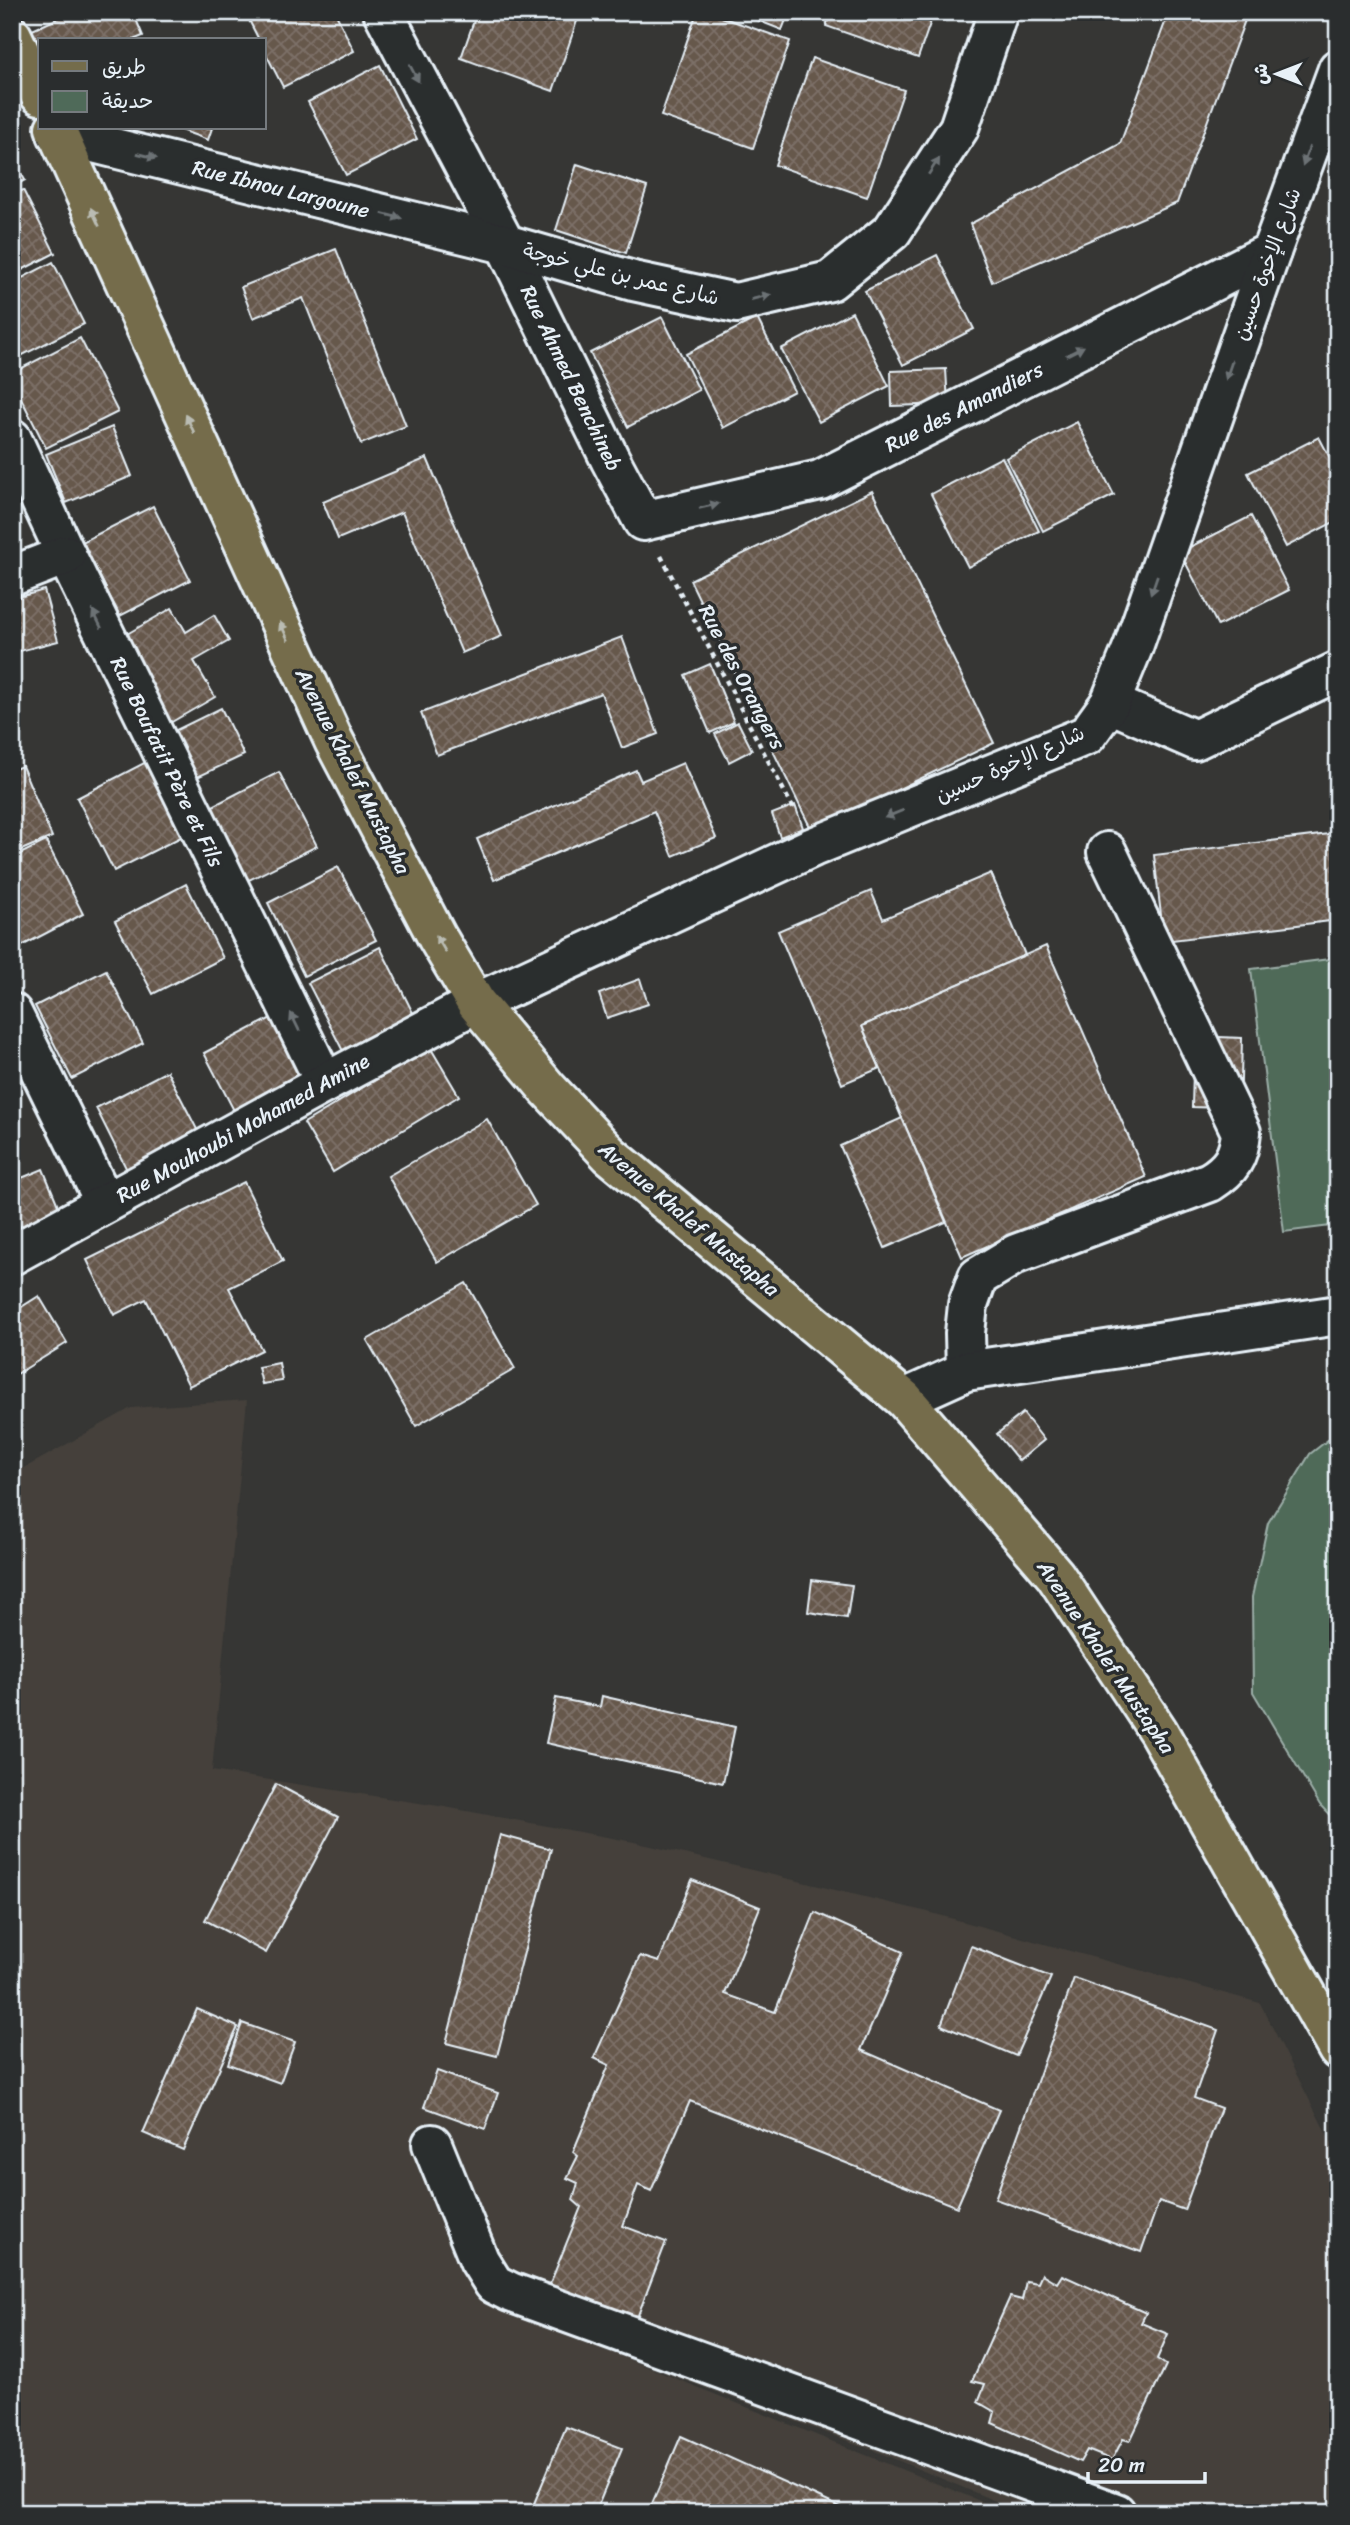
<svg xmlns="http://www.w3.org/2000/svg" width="1350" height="2525" font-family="Sriracha,'Playpen Sans Arabic',sans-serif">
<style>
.built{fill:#44403b}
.green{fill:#4f6a59;stroke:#9caea8;stroke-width:2}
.building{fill:url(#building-cross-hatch);stroke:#e8f1f8;stroke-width:2}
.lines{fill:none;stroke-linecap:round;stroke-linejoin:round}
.minor-casing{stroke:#e8f1f8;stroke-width:44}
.major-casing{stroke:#e8f1f8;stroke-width:44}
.path{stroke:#e8f1f8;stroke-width:4.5;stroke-dasharray:5 5;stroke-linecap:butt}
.minor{stroke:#2a2d2e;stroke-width:38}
.major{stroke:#746c4b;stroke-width:38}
.oneway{fill:#6c7275}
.oneway2{fill:#babcb3}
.labels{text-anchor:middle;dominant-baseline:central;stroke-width:7;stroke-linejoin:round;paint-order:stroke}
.street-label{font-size:21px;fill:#e8f1f8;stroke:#2a2d2e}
</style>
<defs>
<pattern id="building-cross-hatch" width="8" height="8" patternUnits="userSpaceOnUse" patternTransform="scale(1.75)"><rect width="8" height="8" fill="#66584c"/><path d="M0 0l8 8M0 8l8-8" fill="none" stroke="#7c7067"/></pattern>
</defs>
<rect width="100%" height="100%" fill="#363634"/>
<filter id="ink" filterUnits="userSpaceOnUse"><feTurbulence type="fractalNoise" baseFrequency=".0143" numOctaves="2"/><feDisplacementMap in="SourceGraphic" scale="14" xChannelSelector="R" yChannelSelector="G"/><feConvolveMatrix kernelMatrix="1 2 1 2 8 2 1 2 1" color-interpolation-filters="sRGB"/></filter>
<g filter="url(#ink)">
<!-- built -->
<polygon class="built" points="247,1400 212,1771 445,1807 634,1842 928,1912 1260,2003 1338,2156 1338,2513 1024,2513 880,2453 620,2356 1010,2513 12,2513 12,1475 131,1408"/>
<!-- green -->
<g class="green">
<polygon points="1338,958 1338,1225 1284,1232 1251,969"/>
<polygon points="1338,1432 1338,1824 1320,1805 1253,1692 1252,1597 1268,1523 1310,1454"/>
</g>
<!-- building -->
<g class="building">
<polygon points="72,12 133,12 143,36 133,40 40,40 40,53 30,31"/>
<polygon points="249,12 335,12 354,51 283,87 264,50 264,40 259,40 246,14"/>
<polygon points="477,12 580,12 553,91 461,58"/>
<polygon points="697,12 707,12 790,41 753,148 661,116"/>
<polygon points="737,12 789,12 782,30"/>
<polygon points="831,12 934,12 918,58 826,26"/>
<polygon points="1169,12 1248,12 1177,203 992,282 970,224 1120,144"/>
<polygon points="812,58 904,90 867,197 775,165"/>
<polygon points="380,65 417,139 346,175 308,102"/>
<polygon points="175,128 212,128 208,140"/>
<polygon points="12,158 25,180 12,187"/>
<polygon points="577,164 647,187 626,253 556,230"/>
<polygon points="23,190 55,253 12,275 12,196"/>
<polygon points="336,249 406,426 361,444 303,298 253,318 241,287"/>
<polygon points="937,255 974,329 903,365 865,291"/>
<polygon points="53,262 84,324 13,360 12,283"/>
<polygon points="852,312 889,386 819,422 781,349"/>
<polygon points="662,317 699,390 628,427 590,353"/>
<polygon points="757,318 794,391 723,428 686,354"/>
<polygon points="80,338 118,412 46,448 12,380 12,373"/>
<polygon points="946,369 948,404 892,406 891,371"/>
<polygon points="1077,422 1114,495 1043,531 1006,458"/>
<polygon points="112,427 132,476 66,503 46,454"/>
<polygon points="1319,437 1338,473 1338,520 1286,547 1248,473"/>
<polygon points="1002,457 1039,531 968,567 931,494"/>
<polygon points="427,458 502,636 462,653 402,512 338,539 323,502"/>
<polygon points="872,491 994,743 812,831 690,580"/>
<polygon points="153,506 190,580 120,616 82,542"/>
<polygon points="1251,516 1289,590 1218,626 1180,552"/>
<polygon points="44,590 58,641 12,653 12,599"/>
<polygon points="172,608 186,632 214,615 229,641 194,661 215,697 170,723 120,638"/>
<polygon points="622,637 658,734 622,748 601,693 437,755 421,713"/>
<polygon points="710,664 734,722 710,733 685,675"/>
<polygon points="221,708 244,755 187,782 164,736"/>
<polygon points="738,722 752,750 729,762 715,734"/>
<polygon points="148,761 185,835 114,871 77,798"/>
<polygon points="683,763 716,838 673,856 654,811 494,880 477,839 636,770 641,781"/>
<polygon points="22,766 52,837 12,854 12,770"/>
<polygon points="279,772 317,846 245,882 209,808"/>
<polygon points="795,805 803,828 780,837 772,814"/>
<polygon points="1338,833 1338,920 1164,941 1154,855"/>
<polygon points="46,841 83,914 12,951 12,858"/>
<polygon points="338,867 376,940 304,976 268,903"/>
<polygon points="991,873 1025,955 862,1026 880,1068 842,1084 778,931 871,891 883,919"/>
<polygon points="186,884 223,958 153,994 115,921"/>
<polygon points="1046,946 1146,1177 962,1257 862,1026"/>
<polygon points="380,947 417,1021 346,1057 308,983"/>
<polygon points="106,970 143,1043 72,1079 35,1006"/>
<polygon points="640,979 648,1004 607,1018 599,994"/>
<polygon points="275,1016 312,1090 242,1126 204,1053"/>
<polygon points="1194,1036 1242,1038 1240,1120 1221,1108 1192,1107"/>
<polygon points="430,1047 459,1096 333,1172 304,1123"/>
<polygon points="167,1071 205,1145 133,1182 96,1108"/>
<polygon points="902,1118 946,1222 885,1248 840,1146"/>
<polygon points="487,1119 536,1205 437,1262 388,1176"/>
<polygon points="43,1169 62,1215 12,1237 12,1182"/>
<polygon points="244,1182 283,1261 229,1288 262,1350 189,1386 146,1299 114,1315 87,1260"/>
<polygon points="466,1283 515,1369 416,1426 367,1340"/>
<polygon points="39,1296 67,1343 12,1377 12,1307 15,1311"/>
<polygon points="279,1363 282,1381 262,1384 258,1367"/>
<polygon points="1023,1413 1044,1440 1019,1461 997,1434"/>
<polygon points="812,1580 852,1585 847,1618 808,1612"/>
<polygon points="602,1696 735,1727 723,1783 546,1743 556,1698 600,1707"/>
<polygon points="276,1784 338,1817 266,1953 205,1920"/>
<polygon points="500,1835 551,1849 497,2056 446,2043"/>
<polygon points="692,1880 760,1907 725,1994 775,2012 815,1912 903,1952 861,2050 999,2110 957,2207 690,2101 651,2191 638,2185 623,2226 666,2242 635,2323 548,2289 581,2207 573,2200 578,2183 567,2178 578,2156 573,2152 609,2065 594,2058 640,1956 659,1962"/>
<polygon points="971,1946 1051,1977 1016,2056 941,2025"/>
<polygon points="1074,1978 1218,2030 1194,2098 1221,2108 1184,2210 1159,2201 1141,2252 995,2199"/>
<polygon points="197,2009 238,2027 183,2150 143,2133"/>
<polygon points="242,2023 295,2042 280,2083 228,2064"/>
<polygon points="437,2071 498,2093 485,2129 424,2107"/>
<polygon points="1042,2274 1057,2283 1062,2275 1146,2313 1141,2323 1168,2334 1157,2359 1166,2365 1130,2441 1123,2439 1112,2460 1087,2450 1080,2462 992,2423 995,2412 978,2402 985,2384 972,2381 1010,2297 1022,2300 1026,2281 1038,2283"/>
<polygon points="566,2427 622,2448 595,2513 530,2513"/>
<polygon points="681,2436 853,2513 648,2513"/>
</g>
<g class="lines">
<!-- minor casing -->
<g class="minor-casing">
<g id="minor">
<polyline points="383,12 505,244 610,459 643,521 820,480 1271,252"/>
<polyline points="57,134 505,244 633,281 736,303 830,281 892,231 959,128 998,12"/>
<polyline points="12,439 66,555 325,1083"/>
<polyline points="12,576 66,555"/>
<polyline points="1110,703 1195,740 1338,671"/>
<polyline points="12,1013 105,1203"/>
<polyline points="12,1255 325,1083 476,1003 813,847 1087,735 1110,703 1133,647 1271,252 1338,69"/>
<path d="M966 1371 965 1333 968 1305 978 1277 1016 1254 1210 1182C1231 1169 1239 1157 1241 1132L1107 852"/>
<polyline points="904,1399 966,1371 1338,1315"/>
<polyline points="432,2144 479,2260 494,2284 510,2292 1116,2513"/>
</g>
</g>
<!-- major casing -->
<g class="major-casing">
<g id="major">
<polyline points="12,36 40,95"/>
<polyline points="55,128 334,741 437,937 476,1003 547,1088 610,1155 904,1399 1055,1575 1158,1731 1338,2050"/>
</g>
</g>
<!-- path -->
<polyline class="path" points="661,556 795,812"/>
<!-- minor -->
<use href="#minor" class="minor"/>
<!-- major -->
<use href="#major" class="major"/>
</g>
<!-- one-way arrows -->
<defs><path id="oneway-solid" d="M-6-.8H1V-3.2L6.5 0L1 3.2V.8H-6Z" transform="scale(1.75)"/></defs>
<g class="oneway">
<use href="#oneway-solid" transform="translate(414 73) rotate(62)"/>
<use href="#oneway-solid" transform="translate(147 156) rotate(14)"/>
<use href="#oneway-solid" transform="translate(1306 156) rotate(110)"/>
<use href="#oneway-solid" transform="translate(934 166) rotate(-57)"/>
<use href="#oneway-solid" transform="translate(392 216) rotate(14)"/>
<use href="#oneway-solid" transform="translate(761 297) rotate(-14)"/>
<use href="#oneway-solid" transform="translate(1075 351) rotate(-27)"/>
<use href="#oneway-solid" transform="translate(1229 370) rotate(109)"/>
<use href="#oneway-solid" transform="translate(709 506) rotate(-13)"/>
<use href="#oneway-solid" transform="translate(1154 585) rotate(109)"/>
<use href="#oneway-solid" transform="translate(97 619) rotate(-116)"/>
<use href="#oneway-solid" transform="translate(894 814) rotate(158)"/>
<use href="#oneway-solid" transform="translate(295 1022) rotate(-116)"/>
</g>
<g class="oneway2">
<use href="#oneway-solid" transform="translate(95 217) rotate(-115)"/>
<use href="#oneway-solid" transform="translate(190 424) rotate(-115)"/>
<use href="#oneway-solid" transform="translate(284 631) rotate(-115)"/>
<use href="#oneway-solid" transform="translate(441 944) rotate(-120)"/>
</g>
</g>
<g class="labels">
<!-- street labels -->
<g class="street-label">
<text transform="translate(281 189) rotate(14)">Rue Ibnou Largoune</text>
<text transform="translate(1267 264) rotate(-70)">شارع الإخوة حسين</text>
<text transform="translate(621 274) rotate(14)">شارع عمر بن علي خوجة</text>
<text transform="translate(571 378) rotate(64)">Rue Ahmed Benchineb</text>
<text transform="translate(964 407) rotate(-27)">Rue des Amandiers</text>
<text transform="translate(742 677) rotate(62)">Rue des Orangers</text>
<text transform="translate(167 762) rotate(64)">Rue Boufatit Père et Fils</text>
<text transform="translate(1010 764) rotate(-24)">شارع الإخوة حسين</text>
<text transform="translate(353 771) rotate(63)">Avenue Khalef Mustapha</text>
<text transform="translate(243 1128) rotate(-29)">Rue Mouhoubi Mohamed Amine</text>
<text transform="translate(689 1219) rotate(40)">Avenue Khalef Mustapha</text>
<text transform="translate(1106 1657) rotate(56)">Avenue Khalef Mustapha</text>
</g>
</g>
<!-- margin -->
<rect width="1350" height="2525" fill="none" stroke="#2a2d2e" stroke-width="42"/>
<rect x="21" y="21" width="1308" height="2483" fill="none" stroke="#e8f1f8" stroke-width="2.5" filter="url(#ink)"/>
<!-- legend -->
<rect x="38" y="38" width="228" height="91" fill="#2a2d2e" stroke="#767b7f" stroke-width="2"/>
<rect x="52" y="61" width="35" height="10" fill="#746c4b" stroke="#767b7f" stroke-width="2"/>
<text x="102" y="74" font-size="21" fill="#e8f1f8">طريق</text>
<rect x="52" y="91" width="35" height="21" fill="#4f6a59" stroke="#767b7f" stroke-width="2"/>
<text x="102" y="108" font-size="21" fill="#e8f1f8">حديقة</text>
<!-- north arrow -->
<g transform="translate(1277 74) rotate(270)" stroke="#2a2d2e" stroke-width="5" paint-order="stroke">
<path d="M0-5L12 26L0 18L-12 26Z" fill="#e8f1f8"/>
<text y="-10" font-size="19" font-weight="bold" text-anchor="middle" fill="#e8f1f8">ش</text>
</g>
<!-- scale -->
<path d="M1088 2472v10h117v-10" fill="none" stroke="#e8f1f8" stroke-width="3.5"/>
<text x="1098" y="2472" font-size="21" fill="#e8f1f8" stroke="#2a2d2e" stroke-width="5" paint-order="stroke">20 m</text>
</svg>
